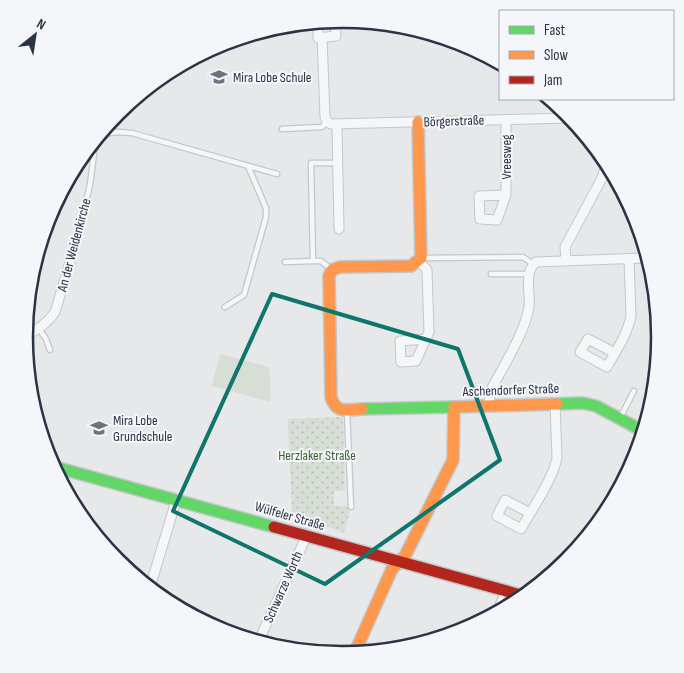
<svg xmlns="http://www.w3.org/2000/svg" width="684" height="673" font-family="'Sofia Sans Condensed',sans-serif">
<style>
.park{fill:url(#park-dots)}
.garden{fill:#d6ded6}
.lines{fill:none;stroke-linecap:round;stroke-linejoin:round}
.lane-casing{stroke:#c4c6c8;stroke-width:7}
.street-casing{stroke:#c4c6c8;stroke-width:11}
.fast-casing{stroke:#c4c6c8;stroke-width:14}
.slow-casing{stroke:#c4c6c8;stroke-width:14}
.jam-casing{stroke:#c4c6c8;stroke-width:14}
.lane{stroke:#f5f6f7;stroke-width:4.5}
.street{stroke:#f5f6f7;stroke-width:9}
.fast{stroke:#63d668;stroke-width:11}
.slow{stroke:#ff974d;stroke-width:11}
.jam{stroke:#b3261e;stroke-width:11}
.marked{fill:none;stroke:#0f766e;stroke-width:4;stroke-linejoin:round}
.labels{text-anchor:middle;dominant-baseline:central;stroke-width:4;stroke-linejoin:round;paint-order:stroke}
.poi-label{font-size:14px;fill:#2b3445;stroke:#f4f6f9;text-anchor:start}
.street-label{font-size:14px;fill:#2b3445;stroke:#f4f6f9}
.park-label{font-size:14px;fill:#3f6138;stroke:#f4f6f9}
.rim{fill:none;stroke:#2b3445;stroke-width:2.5}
</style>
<defs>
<pattern id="park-dots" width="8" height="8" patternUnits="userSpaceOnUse" patternTransform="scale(1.25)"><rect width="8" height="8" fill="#d6ded6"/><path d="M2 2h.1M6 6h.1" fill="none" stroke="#b8bfb9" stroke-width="1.8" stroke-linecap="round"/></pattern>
</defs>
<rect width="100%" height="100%" fill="#e6e8ea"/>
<!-- park -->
<polygon class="park" points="343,417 345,491 334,491 334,506 348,507 349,514 344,533 292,513 288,419"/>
<!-- garden -->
<polygon class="garden" points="220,354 269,367 271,402 212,386"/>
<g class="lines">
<!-- lane casing -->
<g class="lane-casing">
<g id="lane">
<polyline points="282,129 322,127 327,122"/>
<polyline points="103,134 118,132 132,133 277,174"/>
<polyline points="73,252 90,185 95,145"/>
<polyline points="422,258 523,257 533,264"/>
<polyline points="285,262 313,261"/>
<polyline points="331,269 321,261 313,261 311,163 337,163"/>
<polyline points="491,274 529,274"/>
<polyline points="225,307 244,295 266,217 266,208 248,166"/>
<polyline points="39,329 46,339 50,350"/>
<polyline points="347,411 351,507"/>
<polyline points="620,418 634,391"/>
<polyline points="638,427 644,416"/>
<polyline points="501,605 498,604 504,592"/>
</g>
</g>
<!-- street casing -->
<g class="street-casing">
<g id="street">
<polyline points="318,24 318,38 336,36 335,20"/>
<polyline points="322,37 325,117 327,122 331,124 571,118"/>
<polyline points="337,125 339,229"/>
<polyline points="506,195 479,196 480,219 497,220 506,195 506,120"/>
<polyline points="566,260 565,247 602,178 605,169"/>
<polyline points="419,261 427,270 429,332 416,361 401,362 400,341 427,339"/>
<polyline points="27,321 30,333"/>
<path d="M24 336C37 330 47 324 55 312L73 252"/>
<path d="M615 353 588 339 580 352 607 367C616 351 628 333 631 316L629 259"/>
<path d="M489 405 490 392C502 368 525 333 529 307 531 293 523 273 536 262L644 258"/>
<path d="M530 513 505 500 497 516 521 529C532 509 553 479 557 458L555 404"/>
<polyline points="151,584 176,501"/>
<polyline points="260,638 306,537"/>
</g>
</g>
<!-- fast casing -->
<g class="fast-casing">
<g id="fast">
<polyline points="557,404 583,403 596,406 641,430"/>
<polyline points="362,409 454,407"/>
<polyline points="55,467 274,527"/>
</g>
</g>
<!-- slow casing -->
<g class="slow-casing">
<g id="slow">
<path d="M362 409C347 410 336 414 331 397L329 276 332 270 340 267 411 266 421 258 418 122"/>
<polyline points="355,652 392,569 405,556 453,460 454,407 557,404"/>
</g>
</g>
<!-- jam casing -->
<g class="jam-casing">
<polyline id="jam" points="274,527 517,594"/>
</g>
<!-- lane -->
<use href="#lane" class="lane"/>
<!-- street -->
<use href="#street" class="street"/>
<!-- fast -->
<use href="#fast" class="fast"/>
<!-- slow -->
<use href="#slow" class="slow"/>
<!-- jam -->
<use href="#jam" class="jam"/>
</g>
<!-- marked area -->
<path class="marked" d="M272 294 458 349 500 460 325 584 173 511Z"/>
<!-- icons -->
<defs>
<g id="school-bare" transform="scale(1.35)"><path d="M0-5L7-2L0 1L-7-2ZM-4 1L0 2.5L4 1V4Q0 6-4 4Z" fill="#6c737f" stroke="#f4f6f9" stroke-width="2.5" paint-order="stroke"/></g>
</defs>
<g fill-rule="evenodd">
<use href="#school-bare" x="219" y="77"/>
<use href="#school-bare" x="99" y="428"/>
</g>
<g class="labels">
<!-- poi labels -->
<g class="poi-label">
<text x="233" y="77">Mira Lobe Schule</text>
<text x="113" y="420">Mira Lobe<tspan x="113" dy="16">Grundschule</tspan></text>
</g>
<!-- street labels -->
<g class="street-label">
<text transform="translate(454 121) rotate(-2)">Börgerstraße</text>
<text transform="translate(506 157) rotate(-90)">Vreesweg</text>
<text transform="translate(74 245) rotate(-75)">An der Weidenkirche</text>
<text transform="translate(511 390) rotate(-2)">Aschendorfer Straße</text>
<text transform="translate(290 516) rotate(16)">Wülfeler Straße</text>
<text transform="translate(283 587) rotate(-66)">Schwarze Worth</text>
</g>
<!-- park labels -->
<g class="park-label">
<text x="317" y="455">Herzlaker Straße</text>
</g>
</g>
<!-- crop -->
<path d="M0 0H684V673H0ZM33 337a309 309 0 1 1 618 0a309 309 0 1 1-618 0Z" fill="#f4f6f9" fill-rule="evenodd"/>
<path class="rim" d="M33 337a309 309 0 1 1 618 0a309 309 0 1 1-618 0Z"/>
<!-- legend -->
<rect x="499" y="10" width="175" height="90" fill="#f4f6f9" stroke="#a4a8b1"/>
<rect x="509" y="26" width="25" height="8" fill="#63d668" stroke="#a4a8b1"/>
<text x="544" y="35" font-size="15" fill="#2b3445">Fast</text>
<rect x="509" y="51" width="25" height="8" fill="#ff974d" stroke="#a4a8b1"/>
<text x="544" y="60" font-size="15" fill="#2b3445">Slow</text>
<rect x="509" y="76" width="25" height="8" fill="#b3261e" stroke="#a4a8b1"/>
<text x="544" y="85" font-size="15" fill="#2b3445">Jam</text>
<!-- north arrow -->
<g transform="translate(35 35) rotate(30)" stroke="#f4f6f9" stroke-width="4" paint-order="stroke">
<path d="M0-4L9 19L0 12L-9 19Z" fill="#2b3445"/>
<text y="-8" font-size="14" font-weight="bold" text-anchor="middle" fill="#2b3445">N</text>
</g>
</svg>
